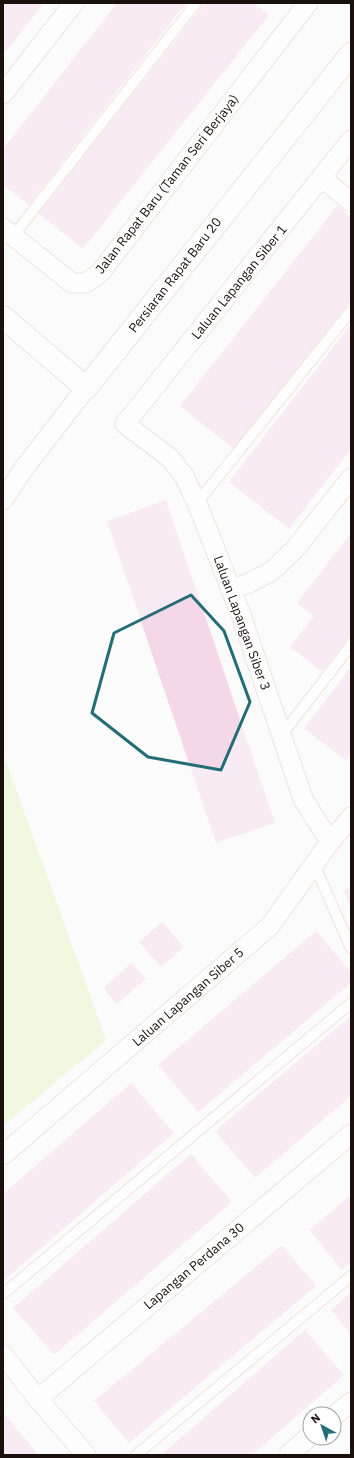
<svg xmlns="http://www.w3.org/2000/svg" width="354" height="1458" font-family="'IBM Plex Sans',sans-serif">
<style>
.green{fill:#e2f3bf}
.building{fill:#f5d8e8}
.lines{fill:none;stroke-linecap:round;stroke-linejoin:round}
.service-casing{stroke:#e1c5b5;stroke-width:12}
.minor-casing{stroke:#e1c5b5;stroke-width:21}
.tertiary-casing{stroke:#e1c5b5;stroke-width:24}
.service{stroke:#fff;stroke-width:10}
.minor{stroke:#fff;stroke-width:19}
.tertiary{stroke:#fff;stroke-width:22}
.marked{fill:none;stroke:#236d76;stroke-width:3;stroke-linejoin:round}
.labels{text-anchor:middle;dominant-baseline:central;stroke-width:3;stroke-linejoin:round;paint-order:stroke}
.street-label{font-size:13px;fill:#1a110c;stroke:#fff}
</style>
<rect width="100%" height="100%" fill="#fbfbfb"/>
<!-- green -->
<polygon class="green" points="3,753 106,1040 3,1126"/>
<!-- building -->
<g class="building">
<polygon points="3,3 44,3 3,55"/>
<polygon points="117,3 186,3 29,205 3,185 3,149"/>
<polygon points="205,3 254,3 269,15 83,249 38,213"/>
<polygon points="337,206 351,217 351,301 234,449 180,406"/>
<polygon points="351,324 351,449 289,529 229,482"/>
<polygon points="166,500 275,823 216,843 107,521"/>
<polygon points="351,533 351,635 322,672 290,647 314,616 297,603"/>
<polygon points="351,667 351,755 346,761 304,728"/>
<polygon points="351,887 351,908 343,890"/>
<polygon points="162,922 184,947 161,967 139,942"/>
<polygon points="316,931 351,972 351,983 198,1112 158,1065"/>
<polygon points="131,963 146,979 117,1004 103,988"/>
<polygon points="351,1016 351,1096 255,1178 215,1131"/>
<polygon points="131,1083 174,1133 3,1281 3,1194"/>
<polygon points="191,1154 232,1202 54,1355 13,1308"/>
<polygon points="351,1195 351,1262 342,1270 309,1230"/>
<polygon points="282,1245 316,1286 129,1443 94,1401"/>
<polygon points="351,1292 351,1334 331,1310"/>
<polygon points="305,1330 344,1375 252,1455 161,1455"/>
<polygon points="3,1413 39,1455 3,1455"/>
</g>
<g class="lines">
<!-- service casing -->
<g class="service-casing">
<g id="service">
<polyline points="13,236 196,3"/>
<polyline points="197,503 351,311"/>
<polyline points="281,736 351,645"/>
<polyline points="314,864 351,948"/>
<polyline points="3,1294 351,1003"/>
<polyline points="136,1455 351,1276"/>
</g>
</g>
<!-- minor casing -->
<g class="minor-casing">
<g id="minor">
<polyline points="3,94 74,3"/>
<polyline points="322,178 351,202"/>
<polyline points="3,228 72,283 85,283 99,274 308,3"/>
<polyline points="3,500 25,467 86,388"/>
<polyline points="230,589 247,584 272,571 295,549 351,478"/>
<polyline points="330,842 303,799 241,615 197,503 184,476 170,458 125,424 351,140"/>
<polyline points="3,1155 270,926 330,842 351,817"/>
<polyline points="3,1355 38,1399 86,1455"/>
<polyline points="38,1399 351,1134"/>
<polyline points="334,1416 351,1402"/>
<polyline points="288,1455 310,1436"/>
</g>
</g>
<!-- tertiary casing -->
<g class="tertiary-casing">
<polyline id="tertiary" points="3,317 86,388 351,54"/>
</g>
<!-- service -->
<use href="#service" class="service"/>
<!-- minor -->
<use href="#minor" class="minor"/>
<!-- tertiary -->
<use href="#tertiary" class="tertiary"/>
</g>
<!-- marked area -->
<path d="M0 0H354V1458H0ZM191 595 224 631 250 702 221 770 148 757 92 713 114 633Z" fill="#fbfbfb" fill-opacity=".55" fill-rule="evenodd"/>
<path class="marked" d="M191 595 224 631 250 702 221 770 148 757 92 713 114 633Z"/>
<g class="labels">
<!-- street labels -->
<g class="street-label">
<text transform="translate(167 184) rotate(-52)">Jalan Rapat Baru (Taman Seri Berjaya)</text>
<text transform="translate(175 275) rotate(-52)">Persiaran Rapat Baru 20</text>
<text transform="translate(239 282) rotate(-51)">Laluan Lapangan Siber 1</text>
<text transform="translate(242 623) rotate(70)">Laluan Lapangan Siber 3</text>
<text transform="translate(188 997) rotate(-41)">Laluan Lapangan Siber 5</text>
<text transform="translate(194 1266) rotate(-40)">Lapangan Perdana 30</text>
</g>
</g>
<!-- border -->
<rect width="354" height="1458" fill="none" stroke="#1a110c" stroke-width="8"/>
<!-- north arrow -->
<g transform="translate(322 1426) rotate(320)"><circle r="19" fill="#ffffff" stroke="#a3a09e"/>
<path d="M0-3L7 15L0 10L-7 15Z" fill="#236d76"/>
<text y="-6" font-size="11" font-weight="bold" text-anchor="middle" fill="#1a110c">N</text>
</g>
</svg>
